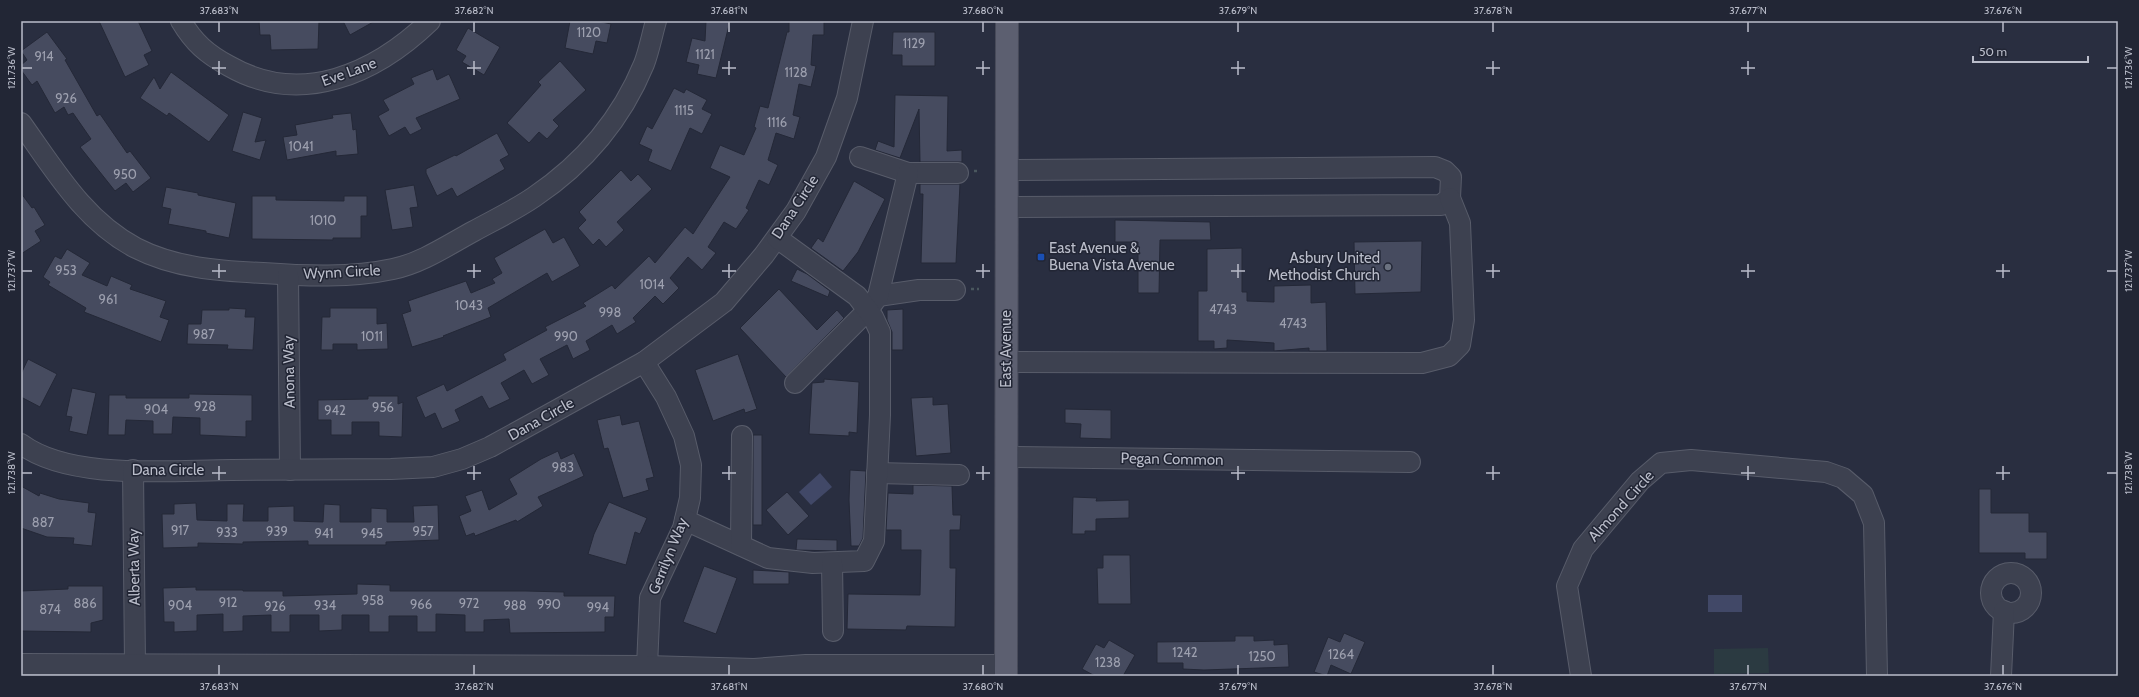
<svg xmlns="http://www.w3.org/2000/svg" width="2139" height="697" font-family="Cabin,sans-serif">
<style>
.green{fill:#2b3a41}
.water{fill:#414867}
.building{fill:#464b5f;stroke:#242837}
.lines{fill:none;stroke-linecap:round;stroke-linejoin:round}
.minor-casing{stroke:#585c6a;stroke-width:22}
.major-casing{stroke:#474a59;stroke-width:24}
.path{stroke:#4a575e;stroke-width:2.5;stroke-dasharray:3 3;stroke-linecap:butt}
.minor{stroke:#3d4150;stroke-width:20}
.major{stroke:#5c5f70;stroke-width:22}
.ticks{fill:none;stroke:#babdca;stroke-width:1.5}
.transit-dot{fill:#1a4fb4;stroke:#222635;stroke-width:1.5}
.worship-dot{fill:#6b7280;stroke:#222635;stroke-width:1.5}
.labels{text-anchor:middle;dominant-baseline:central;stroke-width:3;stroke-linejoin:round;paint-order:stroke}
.number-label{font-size:13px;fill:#9da0af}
.street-label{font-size:15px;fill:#babdca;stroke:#222635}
.poi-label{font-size:15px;fill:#babdca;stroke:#222635;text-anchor:start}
.neatline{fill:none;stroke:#babdca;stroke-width:1.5}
.ticks-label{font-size:10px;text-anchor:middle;fill:#babdca}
</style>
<rect width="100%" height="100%" fill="#292e40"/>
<!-- green -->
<polygon class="green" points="1768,648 1769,673 1714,674 1714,649"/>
<!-- water -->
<g class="water">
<polygon points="820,473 832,487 811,505 799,492"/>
<rect x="1708" y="595" width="34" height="17"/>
</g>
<!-- building -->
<g class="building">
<polygon points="99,21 138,21 152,51 144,55 149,65 125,77"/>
<polygon points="259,21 319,21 318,49 271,50 270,35 260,35"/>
<polygon points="343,21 375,21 350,35"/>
<polygon points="570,21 597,21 611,24 607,43 596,41 593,54 565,48"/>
<polygon points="706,21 730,21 716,78 697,74 699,65 686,62 692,38 705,41"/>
<polygon points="789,21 824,21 824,35 813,35 811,65 816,66 811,87 799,84 793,115 800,117 794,139 776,133 768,160 778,165 769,185 759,180 746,208 749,210 736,229 724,222 708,247 716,253 702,270 688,257 670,278 679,288 663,304 655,296 633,318 636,322 617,334 612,325 586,341 590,350 573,359 567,345 540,359 549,375 532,384 524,370 501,383 510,399 489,409 482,396 455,410 460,421 442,429 435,413 425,418 416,397 444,384 447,391 506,360 503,354 547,330 545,327 586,306 583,303 612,285 615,289 649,256 655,263 685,227 693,234 730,177 710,168 720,145 744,155 756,128 754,127 760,106 768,108 787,32 789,32"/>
<polygon points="468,28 500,47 484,75 462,62 466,56 456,50"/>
<polygon points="47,32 67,59 65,60 97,116 100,114 127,153 130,151 151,178 133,192 126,183 115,191 80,147 91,139 73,113 68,115 64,107 55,113 37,81 32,85 21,70 21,65 27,60 21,51"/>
<polygon points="893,32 935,32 935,66 902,66 902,55 892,55"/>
<polygon points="560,61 586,90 553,120 559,126 547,139 539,132 529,143 507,123 541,85 538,82"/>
<polygon points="433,69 437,80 449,74 460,99 416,118 422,129 410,135 405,127 389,136 378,116 389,110 383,100 414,84 411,78"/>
<polygon points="171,72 229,115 209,142 169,113 167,116 140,98 154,77 160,89"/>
<polygon points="674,88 684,93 686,89 707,100 702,109 712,114 702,134 690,128 671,171 648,161 652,150 639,144 647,126 652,129"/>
<polygon points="895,95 948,96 947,151 962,150 962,162 920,162 919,109 900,158 875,150 878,141 894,147"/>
<polygon points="243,112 262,118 255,142 266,140 260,160 232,151"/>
<polygon points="351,113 353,130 356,129 358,154 336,156 336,151 287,160 283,137 297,135 295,125 333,118 332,115"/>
<polygon points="497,133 509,155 500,160 505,169 457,197 452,188 437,196 426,173 426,169 455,155 456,156"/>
<polygon points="621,170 631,181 638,174 652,189 617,222 624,230 606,247 599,239 593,245 578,228 586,220 579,212"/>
<polygon points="854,181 885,199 858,252 843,271 811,248 818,238 823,242"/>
<polygon points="920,184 960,184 956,263 921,263 923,194 920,194"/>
<polygon points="414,185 418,207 410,208 413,227 392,230 385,190"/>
<polygon points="166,187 198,193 198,195 236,203 229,238 206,233 206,231 168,224 171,209 162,207"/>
<polygon points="21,193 32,208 34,207 45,225 35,231 41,241 21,254"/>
<polygon points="252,196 276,196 276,200 344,201 344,196 367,196 367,216 361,216 361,238 333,238 333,240 252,239"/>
<polygon points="1115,220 1210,222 1211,240 1160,240 1159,293 1138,293 1138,242 1115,242"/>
<polygon points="545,229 553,243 564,237 580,266 552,282 547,273 488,308 491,317 443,336 444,337 412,347 402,314 411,311 408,301 466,281 471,293 495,283 492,279 502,273 494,258"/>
<polygon points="1422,241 1421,292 1355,294 1354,242"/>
<polygon points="1242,248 1242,292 1247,292 1247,301 1274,302 1274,286 1311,285 1311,303 1326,302 1327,351 1309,351 1309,348 1274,351 1274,343 1227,340 1227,348 1214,349 1214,341 1198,341 1198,291 1207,291 1207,249"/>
<polygon points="67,249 90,263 82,275 107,286 111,276 132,285 130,289 166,301 160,317 169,320 161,342 84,312 86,308 48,285 50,282 43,277 55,256 61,259"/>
<polygon points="797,269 807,274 830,291 828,297 791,281"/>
<polygon points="779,289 817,330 837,310 844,318 786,377 740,328"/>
<polygon points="229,308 246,309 245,317 255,317 253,350 227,349 228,345 187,344 188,324 201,324 202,310 229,310"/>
<polygon points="330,308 377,308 377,324 387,323 388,349 357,350 357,344 333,344 333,350 321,350 322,317 330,317"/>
<polygon points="903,309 903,350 892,350 892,332 887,320 887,310"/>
<polygon points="738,354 757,409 745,413 744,409 713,421 695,370"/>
<polygon points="28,359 57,374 40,407 21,397 21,374"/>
<polygon points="824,379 859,382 857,433 849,432 849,436 809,434 812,383 824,382"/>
<polygon points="72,388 96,393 87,435 69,431 72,417 66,416"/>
<polygon points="189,394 252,395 252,421 246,421 246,437 200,435 200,418 173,417 172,434 153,434 153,421 126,420 125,435 108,435 109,395 126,395 126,398 189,398"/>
<polygon points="368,396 398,396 398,404 403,402 402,437 379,436 379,422 352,422 352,435 331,435 331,420 318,420 318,400 368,399"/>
<polygon points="933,397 933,405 948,404 951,453 916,456 911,398"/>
<polygon points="1065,409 1111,410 1111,439 1080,438 1081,424 1065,423"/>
<polygon points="620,415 622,425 639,421 654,477 646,479 649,490 623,498 608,448 604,449 597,420"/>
<rect x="753" y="435" width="9" height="90"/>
<polygon points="558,451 561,459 574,453 584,476 538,497 543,506 517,522 516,520 475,536 474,533 466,536 459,516 471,511 465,496 482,490 489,510 517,494 509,479 541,459"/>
<polygon points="850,470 866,471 863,538 859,546 851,546 849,500"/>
<polygon points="913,485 952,486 953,515 961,515 960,530 950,530 950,568 956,568 955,627 907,626 906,630 847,629 848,594 920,595 921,550 901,550 901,530 886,530 888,493 913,494"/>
<polygon points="21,486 39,496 40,493 59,499 89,503 88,512 96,513 92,546 73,544 74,538 47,537 21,528"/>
<polygon points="1979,489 1991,489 1991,513 2029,513 2029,532 2047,532 2047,559 2025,559 2025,553 1979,553"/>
<polygon points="787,492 809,516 788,535 766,510"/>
<polygon points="1073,497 1097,498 1096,501 1129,500 1129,518 1096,519 1096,531 1085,531 1085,534 1072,534"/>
<polygon points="609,502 647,518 640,534 635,532 626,565 588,554 594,534"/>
<polygon points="196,503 197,520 227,521 227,504 244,504 243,521 268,521 268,507 294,506 294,521 323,522 324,504 340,505 340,522 371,522 371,508 387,509 387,522 414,522 413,506 438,505 439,540 386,542 386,545 308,545 308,541 243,542 243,544 198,543 198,547 163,548 162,514 174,514 174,504"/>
<polygon points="797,539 837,540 837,551 796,550"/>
<polygon points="1103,555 1130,555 1131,604 1098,604 1097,568 1103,568"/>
<polygon points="704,566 737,578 716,634 683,622"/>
<polygon points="753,570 789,572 789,584 753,584"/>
<polygon points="357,584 390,585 390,591 526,591 564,592 564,596 615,596 614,617 605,617 605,632 510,633 509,619 484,620 484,632 465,632 465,615 436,614 436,632 417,632 417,616 389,616 389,632 369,632 369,615 342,615 342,630 319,631 319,615 290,615 290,632 271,632 271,615 243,616 243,631 223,632 223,614 197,615 197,631 174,632 174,622 164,622 163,588 196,587 196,590 243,590 243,591 283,591 283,596 357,594"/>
<polygon points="68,586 103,586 103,620 91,623 91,632 21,631 21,591 68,589"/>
<polygon points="1344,633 1365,642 1351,674 1331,665 1327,676 1314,672 1328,637 1340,642"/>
<polygon points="1235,636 1254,636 1254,641 1274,640 1274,645 1288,644 1289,667 1204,670 1183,669 1183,663 1157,663 1157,642 1235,641"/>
<polygon points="1109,640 1135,655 1123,676 1095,676 1082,669 1096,644 1104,648"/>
</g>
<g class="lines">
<!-- minor casing -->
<g class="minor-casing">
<g id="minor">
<path d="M181 21C194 43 207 54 229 66 301 107 375 74 430 21"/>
<path d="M21 123C54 169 84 221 136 248 175 268 219 271 263 273 305 276 351 278 393 269 422 263 448 245 474 231 494 220 515 210 534 197 583 164 621 120 644 64 649 51 652 35 656 21"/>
<polyline points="860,157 908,173 958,173"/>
<polyline points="1006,207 1441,205 1450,198 1451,177 1445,171 1435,167 1007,170"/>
<polyline points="288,275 290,470"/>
<polyline points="878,296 919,290 955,290"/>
<polyline points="644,362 666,397 684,436 691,465 690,498 683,528 650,598 647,666"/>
<polyline points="1006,362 1422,363 1449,356 1460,345 1464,320 1460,223 1450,198"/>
<polyline points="795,383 868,310 878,296 908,173"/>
<path d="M21 444C71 481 172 470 232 470 285 470 338 469 391 469L433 467 462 459 490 447 644 362 724 302 764 255 796 211 826 157 847 98 863 21"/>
<polyline points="1006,457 1410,462"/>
<polyline points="133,470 135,664"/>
<polyline points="877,473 959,475"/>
<polyline points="685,520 768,558 813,563 864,561 874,541 880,415 880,332 873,317 857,296 777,238"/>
<polyline points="741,545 742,436"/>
<polyline points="832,563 833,631"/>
<circle cx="2011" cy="593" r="20"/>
<polyline points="21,664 647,666 754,669 806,665 1007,665"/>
<polyline points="1581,676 1567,586 1583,549 1640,481 1661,463 1691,460 1826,472 1843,478 1863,495 1874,523 1877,676"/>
<polyline points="2001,676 2004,611"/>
</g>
</g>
<!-- major casing -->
<g class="major-casing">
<polyline id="major" points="1006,676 1007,21"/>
</g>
<!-- path -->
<g class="path">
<polyline points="974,171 980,171"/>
<polyline points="971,289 979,289"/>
</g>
<!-- minor -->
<use href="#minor" class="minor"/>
<!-- major -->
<use href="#major" class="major"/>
</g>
<!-- ticks -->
<path class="ticks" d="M219 22V32M474 22V32M729 22V32M983 22V32M1238 22V32M1493 22V32M1748 22V32M2003 22V32M219 61V75M474 61V75M729 61V75M983 61V75M1238 61V75M1493 61V75M1748 61V75M22 68H32M212 68H226M467 68H481M722 68H736M976 68H990M1231 68H1245M1486 68H1500M1741 68H1755M2107 68H2117M219 264V278M474 264V278M729 264V278M983 264V278M1238 264V278M1493 264V278M1748 264V278M2003 264V278M22 271H32M212 271H226M467 271H481M722 271H736M976 271H990M1231 271H1245M1486 271H1500M1741 271H1755M1996 271H2010M2107 271H2117M219 466V480M474 466V480M729 466V480M983 466V480M1238 466V480M1493 466V480M1748 466V480M2003 466V480M22 473H32M212 473H226M467 473H481M722 473H736M976 473H990M1231 473H1245M1486 473H1500M1741 473H1755M1996 473H2010M2107 473H2117M219 665V675M474 665V675M729 665V675M983 665V675M1238 665V675M1493 665V675M1748 665V675M2003 665V675"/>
<!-- markers -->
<rect class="transit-dot" x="1037" y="253" width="8" height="8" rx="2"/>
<circle class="worship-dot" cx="1388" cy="267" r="4"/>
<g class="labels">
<!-- number labels -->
<g class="number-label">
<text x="589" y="32">1120</text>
<text x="914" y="43">1129</text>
<text x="705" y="54">1121</text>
<text x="44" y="56">914</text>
<text x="796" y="72">1128</text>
<text x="66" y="98">926</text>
<text x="684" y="110">1115</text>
<text x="777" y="122">1116</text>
<text x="301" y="146">1041</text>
<text x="125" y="174">950</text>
<text x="323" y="220">1010</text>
<text x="66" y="270">953</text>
<text x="652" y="284">1014</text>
<text x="108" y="299">961</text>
<text x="469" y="305">1043</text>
<text x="1223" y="309">4743</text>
<text x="610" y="312">998</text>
<text x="1293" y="323">4743</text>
<text x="204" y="334">987</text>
<text x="372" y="336">1011</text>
<text x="566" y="336">990</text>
<text x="205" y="406">928</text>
<text x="383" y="407">956</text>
<text x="156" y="409">904</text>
<text x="335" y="410">942</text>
<text x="563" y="467">983</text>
<text x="43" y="522">887</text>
<text x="180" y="530">917</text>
<text x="277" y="531">939</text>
<text x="423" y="531">957</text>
<text x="227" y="532">933</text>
<text x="324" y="533">941</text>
<text x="372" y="533">945</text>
<text x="373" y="600">958</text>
<text x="228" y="602">912</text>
<text x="85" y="603">886</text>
<text x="469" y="603">972</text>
<text x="421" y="604">966</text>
<text x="549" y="604">990</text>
<text x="180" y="605">904</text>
<text x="325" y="605">934</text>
<text x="515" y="605">988</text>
<text x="275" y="606">926</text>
<text x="598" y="607">994</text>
<text x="50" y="609">874</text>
<text x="1185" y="652">1242</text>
<text x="1341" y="654">1264</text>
<text x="1262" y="656">1250</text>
<text x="1108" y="662">1238</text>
</g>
<!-- street labels -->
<g class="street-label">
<text transform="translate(349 72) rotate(-20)">Eve Lane</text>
<text transform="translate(795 207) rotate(-57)">Dana Circle</text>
<text transform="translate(342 272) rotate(-3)">Wynn Circle</text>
<text transform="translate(1006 349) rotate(-90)">East Avenue</text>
<text transform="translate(289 372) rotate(-91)">Anona Way</text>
<text transform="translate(541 419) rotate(-29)">Dana Circle</text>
<text transform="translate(1172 459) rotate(1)">Pegan Common</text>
<text x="168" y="470">Dana Circle</text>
<text transform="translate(1621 506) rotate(-48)">Almond Circle</text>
<text transform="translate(668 556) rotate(-68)">Gerrilyn Way</text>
<text transform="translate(134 567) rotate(-91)">Alberta Way</text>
</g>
<!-- poi labels -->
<g class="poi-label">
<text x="1049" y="248">East Avenue &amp;<tspan x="1049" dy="17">Buena Vista Avenue</tspan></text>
<text x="1380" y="258" text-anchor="end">Asbury United<tspan x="1380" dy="17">Methodist Church</tspan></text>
</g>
</g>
<!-- border -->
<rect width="2139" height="697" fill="none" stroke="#222635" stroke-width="44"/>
<!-- scale -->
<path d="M1973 56v6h115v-6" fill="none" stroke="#babdca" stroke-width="2"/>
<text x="1979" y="56" font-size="12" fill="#babdca" stroke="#222635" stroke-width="3" paint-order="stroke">50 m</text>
<rect x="22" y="22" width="2095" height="653" class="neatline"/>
<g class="ticks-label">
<text x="219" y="14">37.683°N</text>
<text x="474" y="14">37.682°N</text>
<text x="729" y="14">37.681°N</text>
<text x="983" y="14">37.680°N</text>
<text x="1238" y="14">37.679°N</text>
<text x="1493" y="14">37.678°N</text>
<text x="1748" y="14">37.677°N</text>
<text x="2003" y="14">37.676°N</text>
<text transform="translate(2128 68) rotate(-90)" y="4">121.736°W</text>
<text transform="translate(11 68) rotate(-90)" y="4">121.736°W</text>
<text transform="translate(2128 271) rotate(-90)" y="4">121.737°W</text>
<text transform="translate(11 271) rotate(-90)" y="4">121.737°W</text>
<text transform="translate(2128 473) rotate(-90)" y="4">121.738°W</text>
<text transform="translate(11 473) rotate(-90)" y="4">121.738°W</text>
<text x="219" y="690">37.683°N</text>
<text x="474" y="690">37.682°N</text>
<text x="729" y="690">37.681°N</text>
<text x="983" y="690">37.680°N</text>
<text x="1238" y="690">37.679°N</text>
<text x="1493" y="690">37.678°N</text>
<text x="1748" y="690">37.677°N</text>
<text x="2003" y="690">37.676°N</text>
</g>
</svg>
